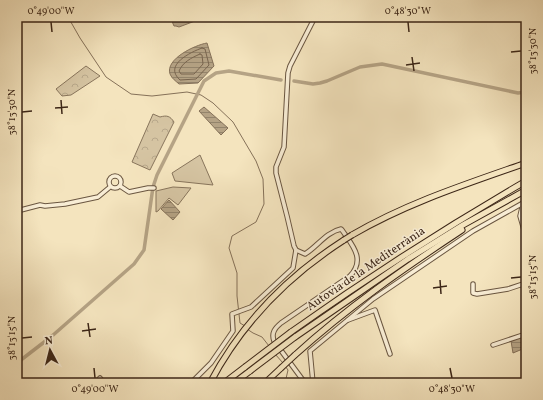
<svg xmlns="http://www.w3.org/2000/svg" width="543" height="400" font-family="Vollkorn,serif">
<style>
.forest{fill:url(#forest-crowns);stroke:#88755c}
.garden{fill:#d5c4a2;stroke:#88755c}
.water{fill:url(#water-rules);stroke:#857159}
.lines{fill:none;stroke-linecap:round;stroke-linejoin:round}
.shore{stroke:#78644e;stroke-width:1}
.stream{stroke:#857159;stroke-width:1}
.canal{stroke:#b5a385;stroke-width:3.5}
.minor-casing{stroke:#6a5641;stroke-width:5.5}
.highway-casing{stroke:#3c2617;stroke-width:7}
.minor{stroke:#f8edd5;stroke-width:3.5}
.highway{stroke:#f4e4be;stroke-width:5}
.highway-bridge-casing{stroke:#3c2617;stroke-width:7;stroke-linecap:butt}
.highway-bridge{stroke:#f4e4be;stroke-width:5}
.ticks{fill:none;stroke:#3c2617;stroke-width:1.5}
.labels{text-anchor:middle;dominant-baseline:central;stroke-width:3;stroke-linejoin:round;paint-order:stroke}
.street-label{font-size:12px;fill:#3c2617;stroke:#f8edd5}
.neatline{fill:none;stroke:#3c2617;stroke-width:1.5}
.ticks-label{font-size:10px;text-anchor:middle;fill:#3c2617}
</style>
<defs>
<pattern id="forest-crowns" width="20" height="18" patternUnits="userSpaceOnUse"><rect width="20" height="18" fill="#d5c4a2"/><path d="M2 6a3 3 0 1 1 6 0M12 15a3 3 0 1 1 6 0" fill="none" stroke="#b8a88b"/></pattern>
<pattern id="water-rules" width="6" height="5" patternUnits="userSpaceOnUse"><rect width="6" height="5" fill="#b5a385"/><path d="M0 2.5h6" fill="none" stroke="#94856c"/></pattern>
</defs>
<rect width="100%" height="100%" fill="#f4e4be"/>
<filter id="stains"><feTurbulence type="fractalNoise" baseFrequency=".005" numOctaves="4"/><feColorMatrix values="0 0 0 0 .2 0 0 0 0 .09 0 0 0 0 .02 0 0 0 .5 -.17"/></filter>
<radialGradient id="worn" r=".72"><stop offset=".6" stop-color="#630" stop-opacity="0"/><stop offset="1" stop-color="#630" stop-opacity=".3"/></radialGradient>
<!-- forest -->
<g class="forest">
<polygon points="86,66 100,76 71,95 62,96 56,89"/>
<path d="M153 114 160 117C167 115 170 116 174 122L150 170 132 162Z"/>
</g>
<!-- garden -->
<g class="garden">
<polygon points="200,155 213,185 175,181 172,173"/>
<polygon points="173,187 191,188 178,205 169,198 158,211 156,212 156,191"/>
</g>
<!-- water -->
<g class="water">
<polygon points="172,17 197,17 195,21 179,27 176,26 174,26 171,19"/>
<path d="M207 43 214 66 198 83 179 84C176 81 172 79 170 74 165 59 195 45 207 43Z"/>
<polygon points="204,107 228,128 221,135 199,111"/>
<polygon points="169,200 180,212 173,220 161,209"/>
<polygon points="524,336 525,348 513,353 511,341"/>
</g>
<g class="lines">
<!-- shore -->
<g class="shore">
<path d="M202 48 205 49 209 65 196 79 180 80C163 65 191 52 202 48Z"/>
<path d="M200 54 202 55 203 64 194 74H181L179 71C183 62 191 58 200 54Z"/>
</g>
<!-- stream -->
<g class="stream">
<polyline points="68,17 80,38 106,77 131,94 152,96 187,92 201,95 213,103 233,122 256,161 263,179 264,204 256,222 232,236 229,248 237,273 237,296 240,323 245,326"/>
<polyline points="247,329 253,333 262,337 269,346"/>
<polyline points="275,354 283,363"/>
<polyline points="285,383 288,370 285,366"/>
</g>
<!-- canal -->
<g class="canal">
<polyline points="294,81 313,84 320,83 327,81 360,67 382,64 518,93 526,92"/>
<polyline points="17,363 52,336 134,264 144,250 153,187 157,175 204,81 216,73 229,71 281,80"/>
</g>
<!-- minor casing -->
<g class="minor-casing">
<g id="minor">
<circle cx="115" cy="182" r="6"/>
<polyline points="120,186 129,192 148,188 154,188"/>
<polyline points="526,201 523,203 520,216 526,237"/>
<polyline points="17,211 40,205 45,206 65,204 98,197 110,187"/>
<polyline points="473,284 473,293 477,294 508,289 526,283"/>
<polyline points="348,320 375,310 390,354"/>
<polyline points="493,345 526,334"/>
<polyline points="95,383 100,378 104,383"/>
<polyline points="191,383 211,363 233,331 232,314 251,307 293,268 296,250"/>
<path d="M305 383 274 341C271 333 275 328 281 323L350 276C366 259 352 245 342 230L341 229C326 232 317 247 305 254L296 250 294 246 287 216 276 173V167L284 147 288 73 290 66 315 17"/>
<polyline points="313,383 310,351 373,299 473,231 523,203"/>
</g>
</g>
<!-- highway casing -->
<g class="highway-casing">
<g id="highway">
<path d="M352 235C407 203 466 184 526 163"/>
<path d="M291 332C367 278 445 228 526 181"/>
<polyline points="295,337 408,259 463,225 526,190"/>
<path d="M295 355C348 307 403 269 462 230"/>
<path d="M210 383C241 324 288 276 344 240"/>
<polyline points="224,383 245,367"/>
<polyline points="234,383 250,371"/>
<polyline points="265,383 281,368"/>
</g>
</g>
<!-- minor -->
<use href="#minor" class="minor"/>
<!-- highway -->
<use href="#highway" class="highway"/>
<!-- highway-bridge casing -->
<g class="highway-bridge-casing">
<g id="highway-bridge">
<polyline points="344,240 352,235"/>
<polyline points="245,367 291,332"/>
<polyline points="281,368 295,355"/>
<polyline points="250,371 295,337"/>
</g>
</g>
<!-- highway-bridge -->
<use href="#highway-bridge" class="highway-bridge"/>
</g>
<!-- ticks -->
<path class="ticks" d="M51 22 52 32M408 22 409 32M511 52 521 51M412 57 414 71M406 65 420 63M61 100 62 114M55 108 68 107M22 112 32 111M511 278 521 277M440 280 441 294M433 288 447 286M88 323 90 337M82 331 96 329M22 338 32 337M94 368 95 378M450 368 452 378"/>
<g class="labels">
<!-- street labels -->
<g class="street-label">
<text transform="translate(366 269) rotate(-34)">Autovia de la Mediterrània</text>
</g>
</g>
<!-- margin -->
<rect width="543" height="400" fill="none" stroke="#f4e4be" stroke-width="44"/>
<!-- north arrow -->
<g transform="translate(50 350) rotate(353)" stroke="#f8edd5" stroke-width="3" paint-order="stroke">
<path d="M0-3L7 15L0 10L-7 15Z" fill="#3c2617"/>
<text y="-6" font-size="11" font-weight="bold" text-anchor="middle" fill="#3c2617">N</text>
</g>
<rect x="22" y="22" width="499" height="356" class="neatline"/>
<g class="ticks-label">
<text x="51" y="14">0°49'00"W</text>
<text x="408" y="14">0°48'30"W</text>
<text transform="translate(532 51) rotate(-90)" y="4">38°13'30"N</text>
<text transform="translate(11 112) rotate(-90)" y="4">38°13'30"N</text>
<text transform="translate(532 277) rotate(-90)" y="4">38°13'15"N</text>
<text transform="translate(11 338) rotate(-90)" y="4">38°13'15"N</text>
<text x="95" y="392">0°49'00"W</text>
<text x="452" y="392">0°48'30"W</text>
</g>
<rect width="100%" height="100%" filter="url(#stains)"/>
<rect width="100%" height="100%" fill="url(#worn)"/>
</svg>
